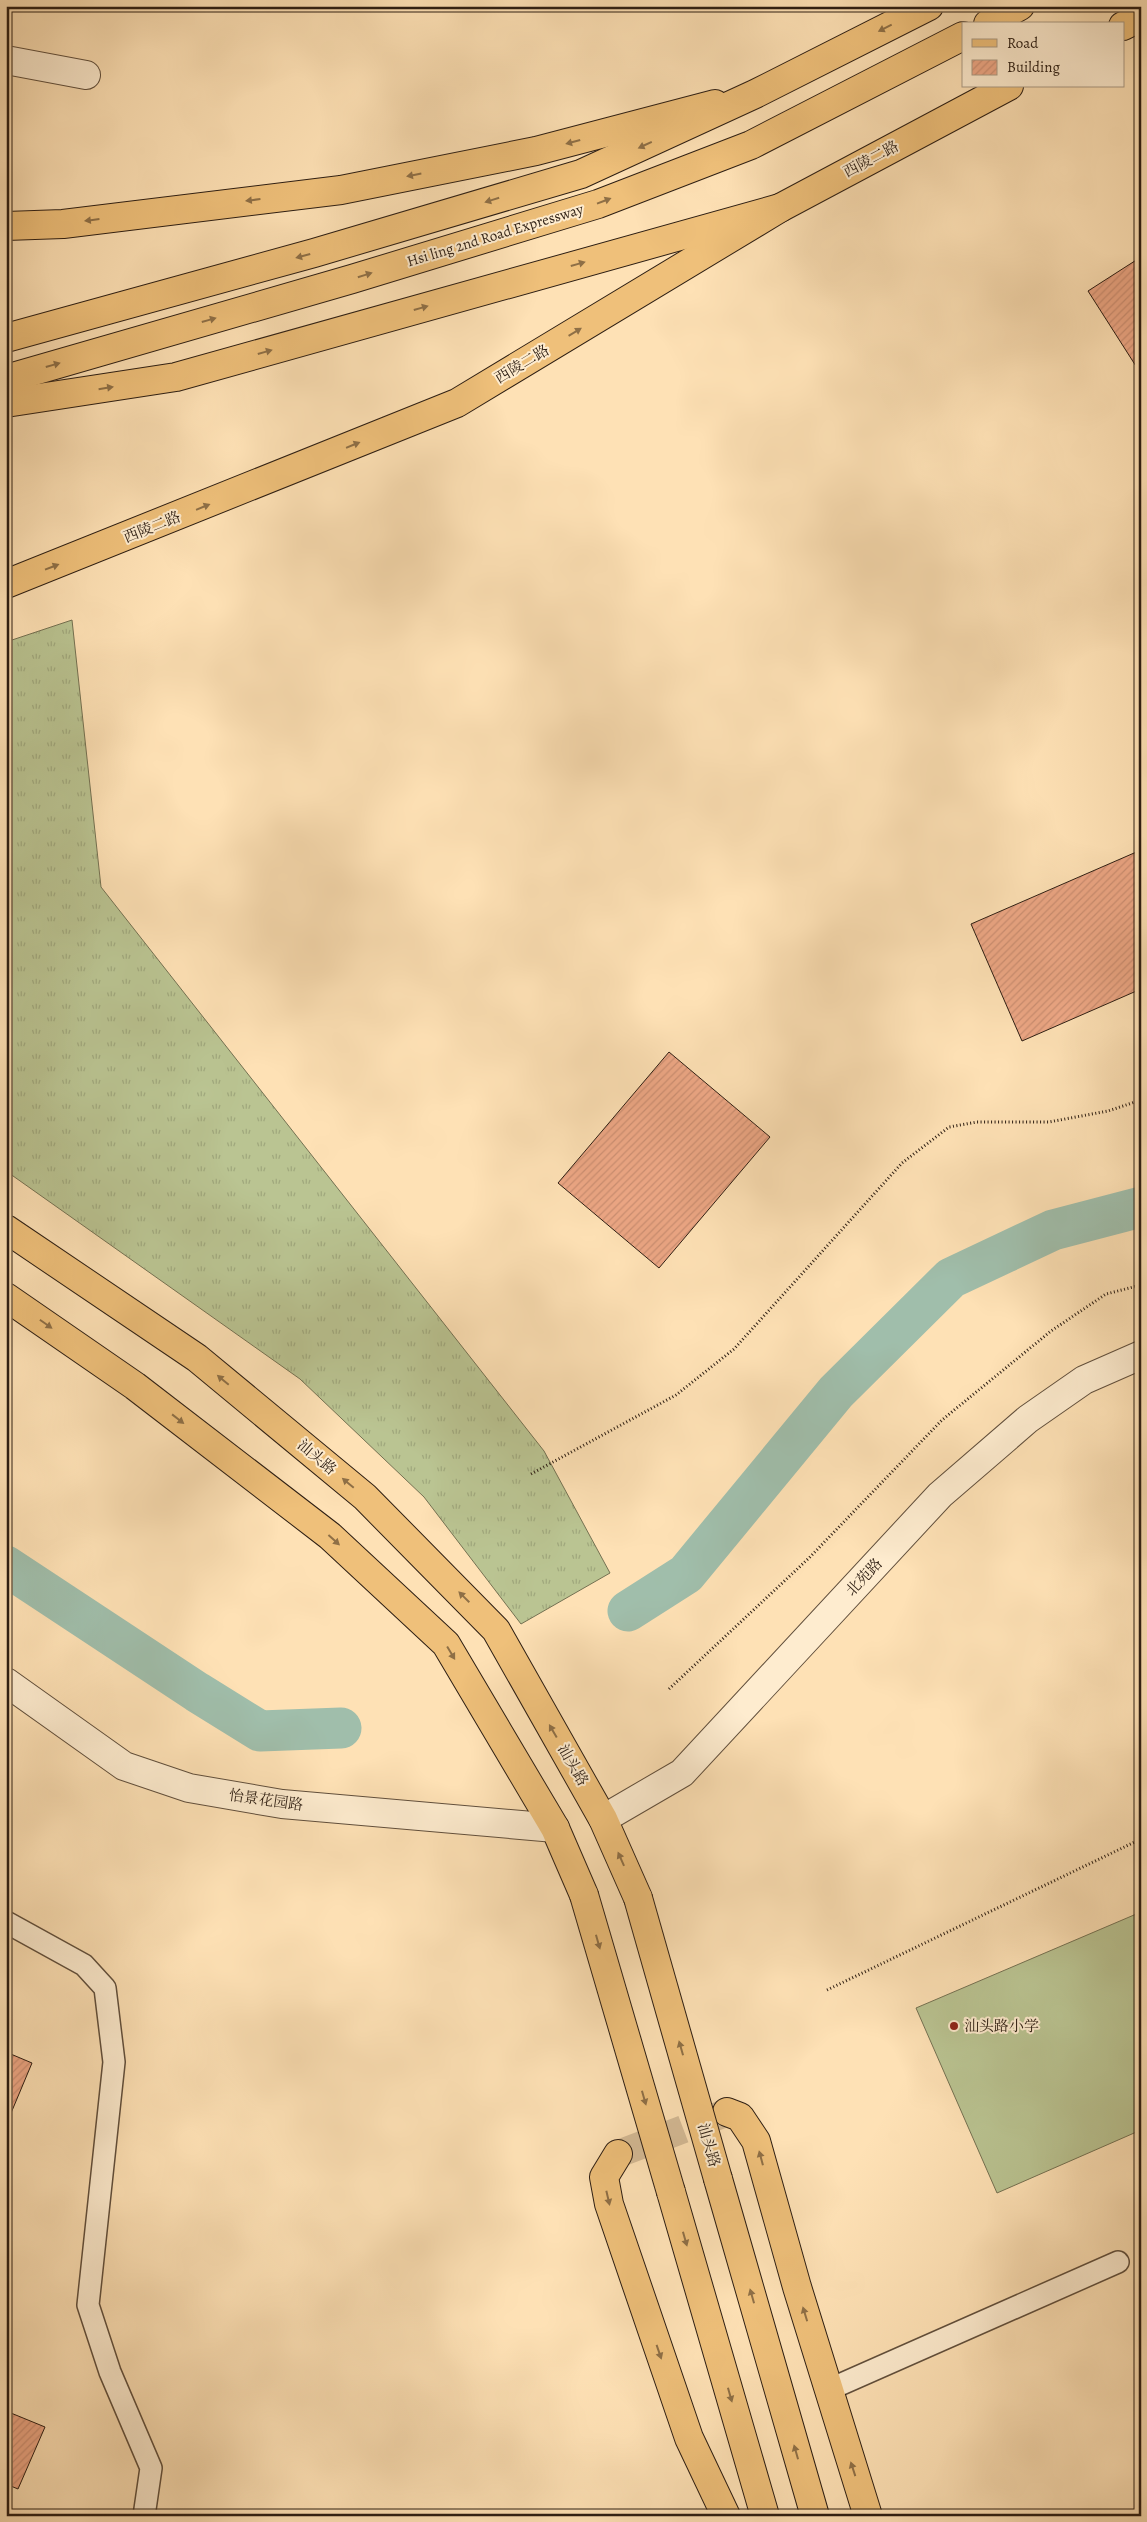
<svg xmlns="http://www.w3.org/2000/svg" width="1147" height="2522" font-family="Alegreya,'Noto Serif SC',serif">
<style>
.grass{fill:url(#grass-tufts);stroke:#747152}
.pitch{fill:#bac492;stroke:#747152}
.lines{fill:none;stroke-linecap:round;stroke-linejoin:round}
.canal{stroke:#a0beab;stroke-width:41}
.building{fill:url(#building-hatch);stroke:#2d1e13}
.primary-tunnel{stroke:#d4ba95;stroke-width:28;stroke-dasharray:28 14;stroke-linecap:butt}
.service-casing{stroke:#614f3c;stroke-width:24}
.minor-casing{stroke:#614f3c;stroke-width:30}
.primary-casing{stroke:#2d1e13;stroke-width:30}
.trunk-casing{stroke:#2d1e13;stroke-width:30}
.path{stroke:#2d1e13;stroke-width:3;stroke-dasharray:1 2.5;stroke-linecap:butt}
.service{stroke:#feeccf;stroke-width:21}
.minor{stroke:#feeccf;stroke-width:28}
.primary{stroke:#efc07a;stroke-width:28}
.trunk{stroke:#efc07a;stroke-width:28}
.primary-bridge-casing{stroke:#2d1e13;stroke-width:30;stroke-linecap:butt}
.primary-bridge{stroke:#efc07a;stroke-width:28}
.oneway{fill:#8e6f46}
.poi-dot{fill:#8f2418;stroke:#feeccf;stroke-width:2}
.labels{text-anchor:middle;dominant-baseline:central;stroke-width:4;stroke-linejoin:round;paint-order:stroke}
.street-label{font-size:15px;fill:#2d1e13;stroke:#feeccf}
.poi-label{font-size:15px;fill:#2d1e13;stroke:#feeccf;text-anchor:start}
</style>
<defs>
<pattern id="grass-tufts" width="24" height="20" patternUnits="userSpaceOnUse" patternTransform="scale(1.25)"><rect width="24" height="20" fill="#bac492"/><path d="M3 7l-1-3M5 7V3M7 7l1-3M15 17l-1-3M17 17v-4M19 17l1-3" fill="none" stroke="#a0a87d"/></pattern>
<pattern id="building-hatch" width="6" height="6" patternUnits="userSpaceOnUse" patternTransform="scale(1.25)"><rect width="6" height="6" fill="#eda785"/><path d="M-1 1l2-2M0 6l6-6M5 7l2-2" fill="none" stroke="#cc8f72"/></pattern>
</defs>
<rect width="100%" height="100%" fill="#fee1b5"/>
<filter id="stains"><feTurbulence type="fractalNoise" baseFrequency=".004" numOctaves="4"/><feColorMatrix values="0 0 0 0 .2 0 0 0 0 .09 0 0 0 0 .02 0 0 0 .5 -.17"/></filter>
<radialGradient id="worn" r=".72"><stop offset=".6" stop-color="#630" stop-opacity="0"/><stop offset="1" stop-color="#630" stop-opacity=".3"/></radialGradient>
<!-- grass -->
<polygon class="grass" points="72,620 101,887 544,1451 610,1573 521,1624 424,1497 300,1379 6,1171 6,642"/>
<!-- pitch -->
<polygon class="pitch" points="1141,1912 1141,2130 997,2193 916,2008"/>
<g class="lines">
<!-- canal -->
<g class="canal">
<polyline points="6,1566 197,1692 260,1731 341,1728"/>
<polyline points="628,1611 686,1574 836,1392 951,1278 1053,1230 1141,1207"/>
</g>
</g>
<!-- building -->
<g class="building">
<polygon points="1141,257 1141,374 1088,291"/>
<polygon points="1141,850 1141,989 1022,1041 971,924"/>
<polygon points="669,1052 770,1137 659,1268 558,1183"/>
<polygon points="6,2052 32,2063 6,2125"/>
<polygon points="6,2411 45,2427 18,2489 6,2484"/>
</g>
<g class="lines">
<!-- primary-tunnel -->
<polyline class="primary-tunnel" points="618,2154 723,2114"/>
<!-- service casing -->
<g class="service-casing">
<g id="service">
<polyline points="6,1922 84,1965 105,1988 114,2062 88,2305 110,2372 151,2468 144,2516"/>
<polyline points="828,2390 1118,2262"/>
</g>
</g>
<!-- minor casing -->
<g class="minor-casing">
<g id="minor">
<polyline points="6,60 86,75"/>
<polyline points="6,1682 124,1766 189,1788 282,1804 555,1828"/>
<polyline points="603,1819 682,1773 940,1495 1028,1419 1084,1380 1141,1355"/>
</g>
</g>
<!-- primary casing -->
<g class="primary-casing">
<g id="primary">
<polyline points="1123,26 1141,17"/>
<polyline points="6,226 63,224 341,190 536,151 715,104"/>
<polyline points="6,584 457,403 780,208 1009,86"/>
<polyline points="6,1229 197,1358 365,1497 496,1630 603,1819 638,1898"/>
<polyline points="6,1297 135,1386 330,1536 446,1644 555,1828 584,1895"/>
<polyline points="727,2112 740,2117 756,2141 797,2287 868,2516"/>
<polyline points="618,2154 604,2177 609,2204 689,2438 726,2516"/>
<polyline points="718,2179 815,2516"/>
<polyline points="671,2192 765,2516"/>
</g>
</g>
<!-- trunk casing -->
<g class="trunk-casing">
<g id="trunk">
<polyline points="988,24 1020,6"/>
<polyline points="6,338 314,253 581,174 755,94 929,6"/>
<polyline points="6,379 352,279 598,204 751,145 963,36"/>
<polyline points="6,403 176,377 780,208"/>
</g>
</g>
<!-- path -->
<g class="path">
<polyline points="531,1474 676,1395 734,1349 902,1163 949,1127 977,1122 1049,1122 1108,1111 1141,1100"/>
<polyline points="669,1689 809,1558 942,1420 1051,1331 1106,1294 1141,1285"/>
<polyline points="827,1990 1141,1839"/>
</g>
<!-- service -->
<use href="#service" class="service"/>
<!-- minor -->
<use href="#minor" class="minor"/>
<!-- primary -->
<use href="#primary" class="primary"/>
<!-- trunk -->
<use href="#trunk" class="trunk"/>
<!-- primary-bridge casing -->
<g class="primary-bridge-casing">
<g id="primary-bridge">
<polyline points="584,1895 671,2192"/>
<polyline points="638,1898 718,2179"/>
</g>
</g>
<!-- primary-bridge -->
<use href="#primary-bridge" class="primary-bridge"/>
</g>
<!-- one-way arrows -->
<defs><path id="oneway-solid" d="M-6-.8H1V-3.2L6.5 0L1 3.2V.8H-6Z" transform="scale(1.25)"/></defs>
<g class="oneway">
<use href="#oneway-solid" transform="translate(885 28) rotate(153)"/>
<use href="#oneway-solid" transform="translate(573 142) rotate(165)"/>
<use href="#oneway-solid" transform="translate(645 145) rotate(155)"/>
<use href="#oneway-solid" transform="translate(414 175) rotate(169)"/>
<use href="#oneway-solid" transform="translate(253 200) rotate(173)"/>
<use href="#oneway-solid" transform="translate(492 200) rotate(163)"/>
<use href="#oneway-solid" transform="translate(604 201) rotate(-21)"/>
<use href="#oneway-solid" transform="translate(92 220) rotate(173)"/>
<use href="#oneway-solid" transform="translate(303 256) rotate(165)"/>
<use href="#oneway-solid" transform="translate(578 264) rotate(-16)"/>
<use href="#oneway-solid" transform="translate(365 275) rotate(-17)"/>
<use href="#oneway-solid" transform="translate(421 308) rotate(-16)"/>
<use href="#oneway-solid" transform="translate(209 320) rotate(-16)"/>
<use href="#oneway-solid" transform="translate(575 332) rotate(-31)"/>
<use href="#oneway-solid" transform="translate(265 352) rotate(-16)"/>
<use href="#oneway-solid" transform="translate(53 365) rotate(-16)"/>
<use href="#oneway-solid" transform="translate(106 388) rotate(-9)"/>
<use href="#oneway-solid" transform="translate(353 445) rotate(-22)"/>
<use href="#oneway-solid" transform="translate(203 507) rotate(-22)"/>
<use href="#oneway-solid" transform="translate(52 567) rotate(-21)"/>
<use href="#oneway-solid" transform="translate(46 1324) rotate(35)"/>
<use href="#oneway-solid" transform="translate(223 1380) rotate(-140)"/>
<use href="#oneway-solid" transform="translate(178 1419) rotate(38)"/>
<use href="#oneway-solid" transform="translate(348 1483) rotate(-140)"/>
<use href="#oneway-solid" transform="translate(334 1540) rotate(42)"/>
<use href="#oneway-solid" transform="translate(464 1597) rotate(-135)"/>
<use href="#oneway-solid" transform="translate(451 1653) rotate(59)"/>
<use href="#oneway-solid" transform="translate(553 1731) rotate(-120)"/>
<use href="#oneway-solid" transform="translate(621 1859) rotate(-114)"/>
<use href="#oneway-solid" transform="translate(598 1942) rotate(74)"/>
<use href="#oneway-solid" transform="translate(681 2048) rotate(-106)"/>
<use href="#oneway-solid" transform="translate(644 2098) rotate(74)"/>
<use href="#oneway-solid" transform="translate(761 2158) rotate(-105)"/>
<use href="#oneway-solid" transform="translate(608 2198) rotate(77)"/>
<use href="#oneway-solid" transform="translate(685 2239) rotate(74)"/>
<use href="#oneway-solid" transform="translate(752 2296) rotate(-106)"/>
<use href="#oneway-solid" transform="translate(805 2314) rotate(-107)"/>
<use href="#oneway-solid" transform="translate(659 2352) rotate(71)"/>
<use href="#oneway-solid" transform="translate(730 2395) rotate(74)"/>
<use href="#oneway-solid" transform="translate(796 2452) rotate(-106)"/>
<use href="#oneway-solid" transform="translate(853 2469) rotate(-108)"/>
</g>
<!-- markers -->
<circle class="poi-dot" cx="954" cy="2026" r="5"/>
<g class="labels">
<!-- street labels -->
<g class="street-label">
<text transform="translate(871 159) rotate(-28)">西陵二路</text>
<text transform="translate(495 235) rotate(-17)">Hsi ling 2nd Road Expressway</text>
<text transform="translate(522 364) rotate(-31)">西陵二路</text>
<text transform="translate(152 527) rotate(-22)">西陵二路</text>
<text transform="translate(317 1457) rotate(40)">汕头路</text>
<text transform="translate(864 1577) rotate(-47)">北苑路</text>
<text transform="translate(573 1765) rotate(60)">汕头路</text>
<text transform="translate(266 1800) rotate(8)">怡景花园路</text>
<text transform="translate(709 2145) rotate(74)">汕头路</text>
</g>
<!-- poi labels -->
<g class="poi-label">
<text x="964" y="2026">汕头路小学</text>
</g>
</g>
<!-- margin -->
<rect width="1147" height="2522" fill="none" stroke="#fee1b5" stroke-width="25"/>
<rect x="8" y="8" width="1132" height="2507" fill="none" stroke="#2d1e13" stroke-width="2.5"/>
<rect x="12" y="12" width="1122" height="2497" fill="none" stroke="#2d1e13"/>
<!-- legend -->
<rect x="962" y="22" width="162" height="65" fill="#feeccf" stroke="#aa9a84"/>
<rect x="972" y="39" width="25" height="8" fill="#efc07a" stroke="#aa9a84"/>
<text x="1007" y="48" font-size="15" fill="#2d1e13">Road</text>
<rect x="972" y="60" width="25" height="15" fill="url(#building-hatch)" stroke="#aa9a84"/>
<text x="1007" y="72" font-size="15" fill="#2d1e13">Building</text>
<rect width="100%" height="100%" filter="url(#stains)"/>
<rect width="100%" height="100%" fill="url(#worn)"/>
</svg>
